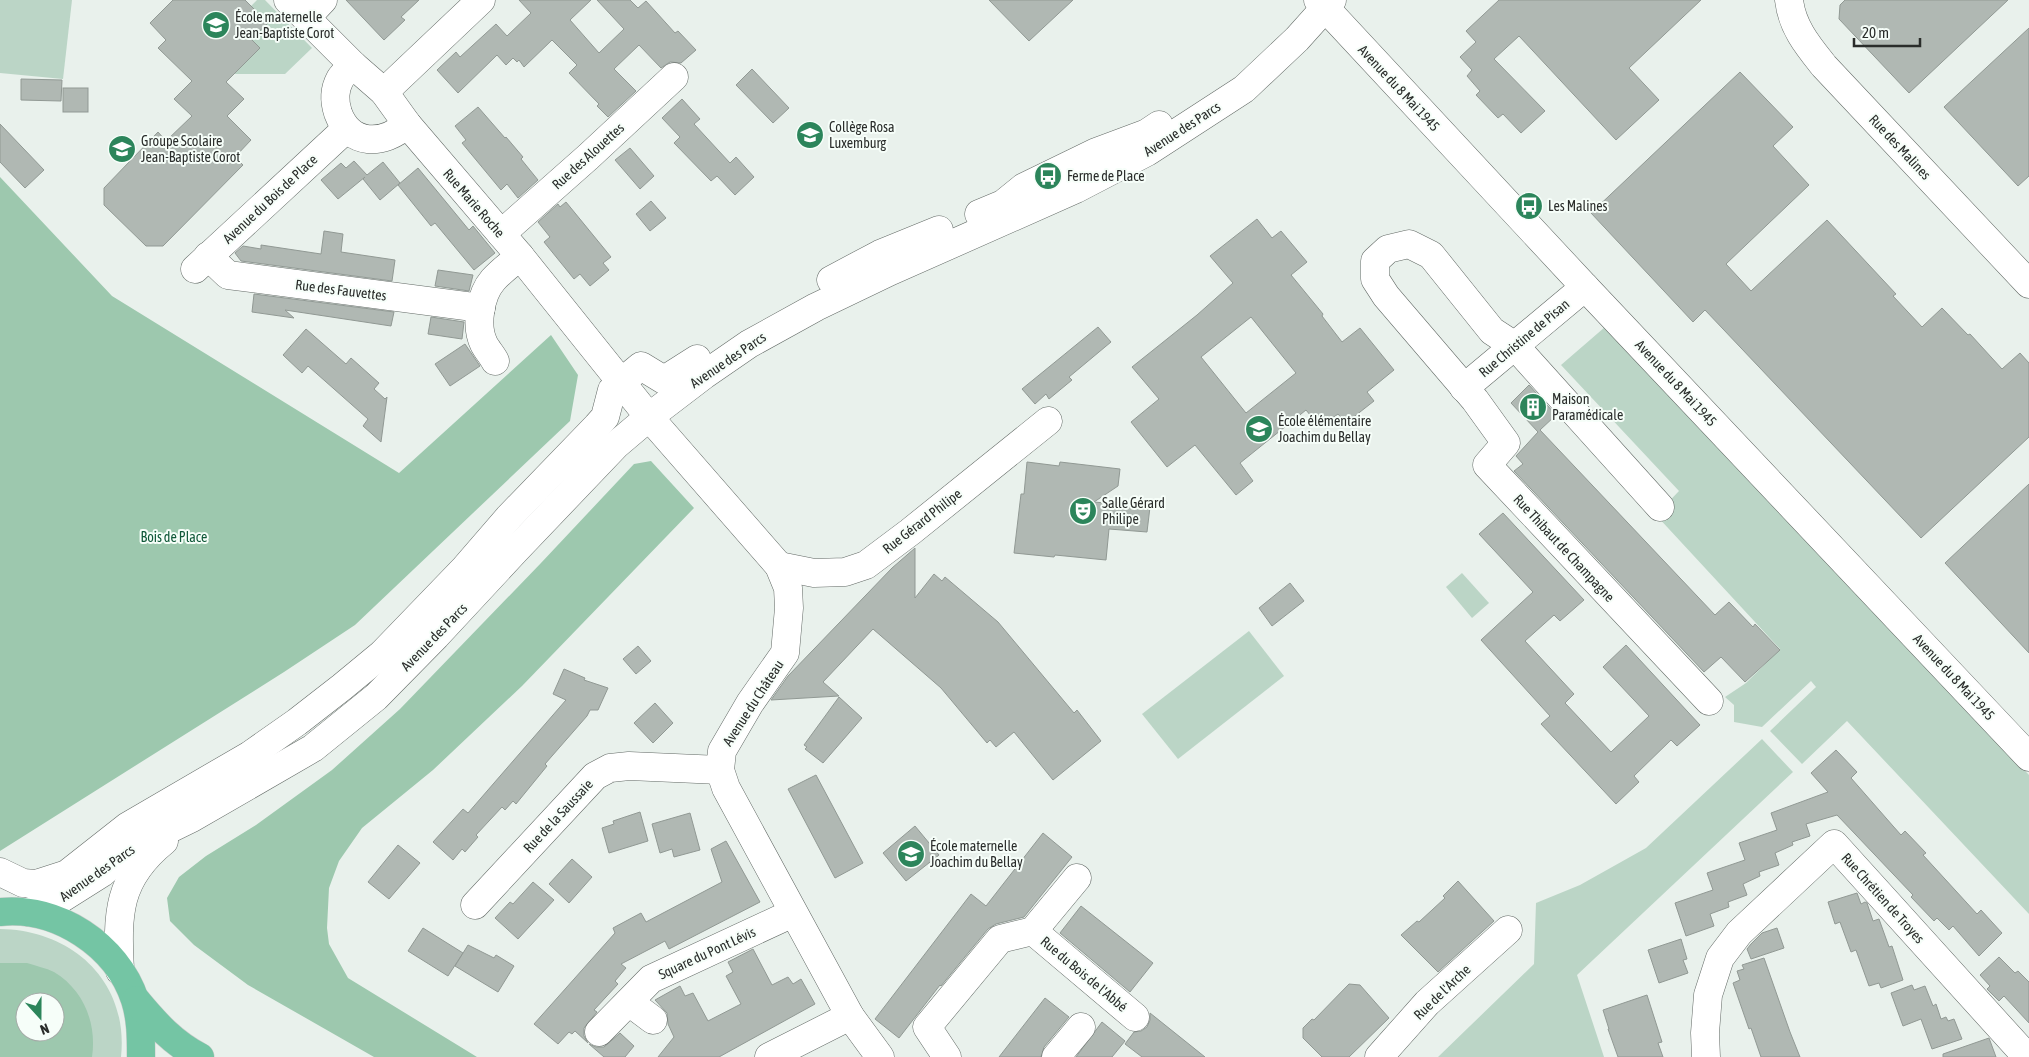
<svg xmlns="http://www.w3.org/2000/svg" width="2029" height="1057" font-family="'Asap Condensed',sans-serif">
<style>
.green{fill:#bbd5c6;fill-rule:evenodd}
.forest{fill:#9dc8ae;fill-rule:evenodd}
.building{fill:#b0b8b3;stroke:#919994;fill-rule:evenodd}
.lines{fill:none;stroke-linecap:round;stroke-linejoin:round}
.minor-casing{stroke:#636a66;stroke-width:29}
.major-casing{stroke:#cccdcc;stroke-width:29}
.minor{stroke:#fff;stroke-width:28}
.major{stroke:#74c5a4;stroke-width:28}
.labels{text-anchor:middle;dominant-baseline:central;stroke-width:4;stroke-linejoin:round;paint-order:stroke}
.poi-label{font-size:14px;fill:#2a2d2b;stroke:#f6fef9;text-anchor:start}
.street-label{font-size:14px;fill:#2a2d2b;stroke:#f6fef9}
.park-label{font-size:14px;fill:#0f5838;stroke:#f6fef9}
</style>
<rect width="100%" height="100%" fill="#e9f1ec"/>
<!-- green -->
<g class="green">
<polygon points="0,0 72,0 63,79 0,73"/>
<polygon points="257,0 265,0 312,48 285,74 234,74 251,39 267,23 251,6"/>
<polygon points="1605,327 2029,775 2029,914 1847,721 1802,764 1770,731 1816,687 1811,681 1762,727 1734,722 1734,705 1725,697 1746,683 1780,649 1656,515 1679,491 1561,365"/>
<polygon points="1462,573 1489,603 1472,618 1446,587"/>
<polygon points="1249,631 1284,676 1178,759 1142,714"/>
<polygon points="1762,739 1793,772 1577,975 1604,1057 1438,1057 1534,964 1536,903 1580,885 1646,848"/>
<path d="M0 929C73 930 129 982 121 1057H0ZM25 1002H55V1032H25Z"/>
</g>
<!-- forest -->
<g class="forest">
<polygon points="0,177 112,296 399,473 551,335 578,375 570,421 355,625 284,672 0,851"/>
<polygon points="651,461 694,508 522,686 433,770 362,828 339,861 329,888 327,928 329,944 348,978 477,1057 374,1057 248,985 194,945 170,921 167,898 179,877 206,856 256,825 332,770 400,709 541,563 634,464"/>
<path d="M27 963C36 966 46 968 54 972 84 990 97 1024 92 1057H0V963ZM25 1002H55V1032H25Z"/>
</g>
<!-- building -->
<g class="building">
<polygon points="173,0 245,0 268,23 251,39 260,48 226,82 244,99 227,116 251,140 235,157 243,165 163,246 146,246 104,205 104,188 158,132 166,141 192,116 174,99 192,81 158,48 166,40 150,23"/>
<polygon points="346,0 419,0 401,17 405,20 384,40"/>
<polygon points="519,0 591,0 570,20 599,53 624,29 597,0 630,0 638,8 646,1 675,33 678,31 696,50 681,63 670,62 661,68 639,45 614,69 636,91 608,117 597,106 599,104 569,73 577,65 552,40 524,67 519,60 517,62 513,58 506,65 497,55 458,93 437,70 456,52 460,57 496,24 507,36 531,13"/>
<polygon points="989,0 1073,0 1029,41"/>
<polygon points="1499,0 1701,0 1629,68 1659,100 1616,140 1519,36 1494,59 1545,111 1521,133 1503,114 1498,118 1476,95 1480,91 1467,76 1472,70 1460,57 1476,42 1466,31"/>
<polygon points="1845,0 2008,0 1909,93 1839,19 1840,5"/>
<polygon points="2029,28 2029,176 2018,186 1944,107"/>
<polygon points="752,69 789,108 773,123 736,85"/>
<polygon points="1740,72 1793,127 1773,146 1809,185 1726,264 1751,291 1827,220 1896,294 1893,296 1922,327 1942,308 1968,335 1970,334 2002,369 2020,353 2029,363 2029,437 1921,538 1705,310 1693,322 1591,213"/>
<polygon points="21,79 62,80 61,101 21,100"/>
<rect x="63" y="88" width="25" height="24"/>
<polygon points="682,99 700,119 694,124 730,163 736,157 754,177 735,195 717,176 711,181 674,143 680,137 662,118"/>
<polygon points="478,107 505,138 506,137 523,157 521,159 538,180 518,198 507,184 501,190 462,143 466,140 455,126"/>
<polygon points="0,124 44,170 25,188 0,162"/>
<polygon points="630,148 654,176 640,189 615,160"/>
<polygon points="354,161 367,175 383,162 400,183 380,200 363,179 365,177 338,199 321,180 341,163 346,168"/>
<polygon points="418,168 469,230 473,226 495,253 474,270 435,223 431,226 398,185"/>
<polygon points="651,201 666,218 650,231 636,214"/>
<polygon points="566,202 611,257 603,263 609,270 590,286 580,274 574,279 544,242 550,237 538,222 558,204 560,207"/>
<path d="M1257 219 1272 238 1281 231 1307 262 1291 275 1323 314 1322 316 1342 342 1360 328 1394 370 1367 392 1374 401 1346 423 1338 414 1320 427 1306 410 1240 463 1253 481 1236 495 1195 445 1167 467 1131 422 1159 399 1132 367 1197 315 1233 283 1210 256ZM1251 317 1296 373 1246 413 1201 357Z"/>
<polygon points="324,231 343,234 341,252 395,260 392,281 241,261 235,253 243,246 261,249 261,245 321,254"/>
<polygon points="438,270 473,275 469,291 435,286"/>
<polygon points="254,294 394,312 391,326 285,310 294,318 252,312"/>
<polygon points="431,317 464,322 462,339 428,334"/>
<polygon points="1098,327 1111,342 1069,377 1072,380 1049,399 1046,394 1035,404 1022,389"/>
<polygon points="306,329 346,364 351,358 379,383 374,389 385,399 387,397 381,442 363,426 368,419 308,366 302,373 283,355"/>
<polygon points="465,344 480,366 450,386 435,364"/>
<polygon points="1529,385 1556,415 1540,430 1715,615 1729,602 1753,627 1755,624 1780,650 1745,682 1721,657 1704,672 1514,471 1523,464 1516,456 1538,432 1511,403"/>
<polygon points="1027,462 1059,466 1060,462 1120,469 1118,486 1094,502 1150,507 1147,532 1109,529 1106,560 1055,555 1054,557 1014,553 1021,494 1024,494"/>
<polygon points="2029,484 2029,653 1945,563"/>
<polygon points="1503,513 1584,600 1560,621 1554,615 1525,641 1574,694 1565,703 1611,752 1649,716 1603,667 1626,645 1700,725 1677,746 1671,740 1634,776 1639,782 1616,804 1541,724 1550,716 1481,640 1533,592 1479,534"/>
<polygon points="915,548 915,598 934,574 942,581 945,577 998,622 1074,713 1077,710 1101,741 1053,780 1014,732 996,747 990,740 987,743 941,688 873,629 823,682 839,696 771,700 788,676 892,568"/>
<polygon points="1290,583 1304,601 1272,626 1259,608"/>
<polygon points="638,646 651,661 636,674 623,659"/>
<polygon points="564,669 585,678 584,680 608,688 598,710 590,710 587,716 545,764 547,766 516,804 513,801 505,810 502,807 476,835 478,837 465,852 462,849 453,860 433,842 463,809 468,813 566,700 553,694"/>
<polygon points="839,697 862,718 823,763 805,749 807,747 804,745"/>
<polygon points="655,703 673,723 653,743 634,723"/>
<polygon points="1836,750 1857,772 1851,778 1893,826 1901,835 1905,831 1926,853 1923,855 1977,914 1981,910 2002,933 1979,956 1953,926 1949,930 1937,918 1934,921 1911,897 1913,895 1837,815 1806,824 1810,836 1792,842 1793,845 1775,853 1779,865 1759,872 1760,876 1743,884 1747,895 1728,902 1729,907 1710,914 1714,926 1686,936 1675,903 1713,890 1707,873 1745,860 1739,843 1777,830 1771,813 1828,792 1811,773"/>
<polygon points="816,775 863,863 835,878 788,789"/>
<polygon points="640,812 648,841 609,853 602,828 614,824 613,821"/>
<polygon points="690,813 700,850 674,857 672,849 660,853 652,824"/>
<polygon points="915,826 939,855 906,881 883,853"/>
<polygon points="1043,833 1072,857 1024,917 996,924 988,929 941,986 940,985 899,1038 875,1019 971,894 986,906"/>
<polygon points="726,841 760,902 669,949 665,941 621,964 626,968 615,981 618,984 594,1010 597,1012 584,1028 584,1036 588,1043 575,1031 572,1034 569,1032 558,1044 534,1024 615,933 613,928 641,913 646,922 722,882 711,849"/>
<polygon points="398,845 420,863 389,899 368,882"/>
<polygon points="572,859 592,877 569,903 549,884"/>
<polygon points="1458,881 1494,921 1438,972 1401,935 1417,921 1419,922 1445,898 1443,896"/>
<polygon points="533,882 554,900 518,939 495,918 510,902 513,904"/>
<polygon points="1857,893 1861,904 1865,902 1867,903 1873,921 1879,919 1889,947 1892,946 1903,980 1881,988 1879,983 1869,986 1856,950 1851,952 1840,922 1835,924 1828,902"/>
<polygon points="1081,906 1153,963 1130,992 1060,933"/>
<polygon points="423,928 463,953 448,976 408,951"/>
<polygon points="1777,928 1784,948 1751,959 1747,949 1751,944 1762,933"/>
<polygon points="1681,939 1687,959 1683,960 1688,973 1659,983 1648,950"/>
<polygon points="468,945 494,958 496,955 514,966 498,992 455,966"/>
<polygon points="753,949 772,985 788,977 793,984 801,979 815,1004 719,1057 658,1057 674,1037 668,1024 667,1013 655,1000 680,986 685,996 693,993 708,1021 741,1004 726,976 733,972 728,962"/>
<polygon points="1999,957 2015,973 2018,971 2029,982 2029,1023 2004,996 1999,1001 1987,989 1990,986 1980,975"/>
<polygon points="1764,958 1790,1032 1800,1057 1761,1057 1751,1028 1749,1029 1733,983 1740,980 1737,971 1744,969 1742,965"/>
<polygon points="1349,984 1360,985 1389,1018 1349,1057 1322,1057 1303,1038 1303,1028 1312,1019 1314,1020"/>
<polygon points="1912,985 1914,990 1925,986 1933,1006 1936,1004 1941,1019 1946,1017 1948,1021 1954,1019 1962,1039 1932,1049 1921,1019 1903,1026 1891,993"/>
<polygon points="1647,995 1662,1042 1658,1043 1663,1057 1618,1057 1608,1029 1609,1029 1603,1010"/>
<polygon points="1045,998 1069,1017 1044,1047 1041,1057 999,1057"/>
<polygon points="1150,1013 1205,1057 1142,1057 1125,1044 1134,1032 1141,1031 1147,1027 1150,1020"/>
<polygon points="1102,1022 1125,1041 1112,1057 1076,1057"/>
<polygon points="620,1033 634,1046 625,1057 604,1057 589,1044 596,1047 604,1047"/>
<polygon points="1989,1038 1996,1057 1943,1057 1943,1054"/>
</g>
<g class="lines">
<!-- minor casing -->
<g class="minor-casing">
<g id="minor">
<polyline points="288,0 353,65 384,92 407,124 520,256 649,417 779,566 788,588 789,608 785,653 750,703 722,751 720,770 726,788 850,1016 880,1057"/>
<polyline points="1318,0 1585,287 2029,757"/>
<path d="M1789 0C1792 27 1808 46 1824 66L2029 284"/>
<polyline points="306,18 323,0"/>
<path d="M353 65C349 69 343 74 340 79 334 90 334 101 338 113 350 146 383 146 407 124"/>
<polyline points="384,92 481,0"/>
<polyline points="979,214 1003,204 1024,187 1096,152 1147,133 1159,125"/>
<polyline points="501,234 588,157 674,77"/>
<polyline points="208,256 228,275 481,308"/>
<polyline points="195,269 346,129"/>
<polyline points="831,280 880,254 939,230"/>
<path d="M495 361C492 355 487 350 484 344 475 326 480 295 493 280 501 271 511 264 520 256"/>
<polyline points="1464,388 1585,287"/>
<polyline points="1660,507 1515,346 1492,331 1431,255 1409,244 1388,249 1375,261 1375,279 1386,296 1475,400 1506,443 1487,465 1709,701"/>
<polyline points="779,566 814,573 845,572 866,565 910,532 1048,421"/>
<polyline points="0,872 23,883 36,884 67,874 128,826 250,755 297,722 342,687 382,654 465,568 509,517 597,426 605,417 612,390 641,366 664,380 697,359"/>
<polyline points="475,905 595,776 610,768 629,766 720,770"/>
<polyline points="28,912 56,902 102,873 121,856 139,844 192,818 313,748 376,697 436,636 514,552 616,445 649,417 704,375 749,344 816,307 891,271 1076,189 1147,152 1244,89 1297,39 1332,0"/>
<polyline points="1033,931 1135,1017"/>
<path d="M120 971C117 914 117 879 164 841"/>
<polyline points="629,1002 653,1020"/>
<polyline points="599,1032 651,979 793,913"/>
<polyline points="769,1057 850,1016"/>
<polyline points="947,1057 927,1027 1000,939 1033,931 1077,878"/>
<polyline points="1056,1057 1081,1027"/>
<polyline points="1379,1057 1427,1003 1508,930"/>
<polyline points="1706,1057 1705,1033 1708,995 1720,958 1739,933 1834,844 2027,1057"/>
</g>
</g>
<!-- major casing -->
<g class="major-casing">
<g id="major">
<path d="M0 912C57 906 117 945 135 1000 141 1019 141 1037 141 1057"/>
<path d="M136 1000C155 1023 173 1043 200 1057"/>
</g>
</g>
<!-- minor -->
<use href="#minor" class="minor"/>
<!-- major -->
<use href="#major" class="major"/>
</g>
<!-- icons -->
<defs>
<g id="school-disc" transform="scale(1.4375)"><circle r="9.5" fill="#2c855b" stroke="#f6fef9"/><path d="M0-5L7-2L0 1L-7-2ZM-4 1L0 2.5L4 1V4Q0 6-4 4Z" fill="#fff"/></g>
<g id="bus-disc" transform="scale(1.4375)"><circle r="9.5" fill="#2c855b" stroke="#f6fef9"/><path d="M-5-6H5V4H4V6H2V4H-2V6H-4V4H-5ZM-3.5-4V0h7V-4ZM-3.5 1.2v1.5H-2V1.2ZM2 1.2v1.5H3.5V1.2Z" fill="#fff"/></g>
<g id="building-disc" transform="scale(1.4375)"><circle r="9.5" fill="#2c855b" stroke="#f6fef9"/><path d="M-4-6H4V6H1V3H-1V6H-4ZM-2.5-4.3h1.7v1.8h-1.7ZM.8-4.3h1.7v1.8H.8ZM-2.5-1h1.7V.8h-1.7ZM.8-1h1.7V.8H.8Z" fill="#fff"/></g>
<g id="theatre-disc" transform="scale(1.4375)"><circle r="9.5" fill="#2c855b" stroke="#f6fef9"/><path d="M-5-5.5Q0-4 5-5.5V0Q5 5 0 6Q-5 5-5 0ZM-3.3-2.5H-1v1.5H-3.3ZM1-2.5H3.3v1.5H1ZM-2.8 1Q0 5.5 2.8 1Z" fill="#fff"/></g>
</defs>
<g fill-rule="evenodd">
<use href="#school-disc" x="216" y="25"/>
<use href="#school-disc" x="810" y="135"/>
<use href="#school-disc" x="122" y="149"/>
<use href="#bus-disc" x="1048" y="176"/>
<use href="#bus-disc" x="1529" y="206"/>
<use href="#building-disc" x="1533" y="407"/>
<use href="#school-disc" x="1259" y="429"/>
<use href="#theatre-disc" x="1083" y="511"/>
<use href="#school-disc" x="911" y="854"/>
</g>
<g class="labels">
<!-- poi labels -->
<g class="poi-label">
<text x="235" y="17">École maternelle<tspan x="235" dy="16">Jean-Baptiste Corot</tspan></text>
<text x="829" y="127">Collège Rosa<tspan x="829" dy="16">Luxemburg</tspan></text>
<text x="141" y="141">Groupe Scolaire<tspan x="141" dy="16">Jean-Baptiste Corot</tspan></text>
<text x="1067" y="176">Ferme de Place</text>
<text x="1548" y="206">Les Malines</text>
<text x="1552" y="399">Maison<tspan x="1552" dy="16">Paramédicale</tspan></text>
<text x="1278" y="421">École élémentaire<tspan x="1278" dy="16">Joachim du Bellay</tspan></text>
<text x="1102" y="503">Salle Gérard<tspan x="1102" dy="16">Philipe</tspan></text>
<text x="930" y="846">École maternelle<tspan x="930" dy="16">Joachim du Bellay</tspan></text>
</g>
<!-- street labels -->
<g class="street-label">
<text transform="translate(1399 88) rotate(47)">Avenue du 8 Mai 1945</text>
<text transform="translate(1182 129) rotate(-33)">Avenue des Parcs</text>
<text transform="translate(1900 147) rotate(47)">Rue des Malines</text>
<text transform="translate(588 156) rotate(-42)">Rue des Alouettes</text>
<text transform="translate(270 199) rotate(-43)">Avenue du Bois de Place</text>
<text transform="translate(474 203) rotate(49)">Rue Marie Roche</text>
<text transform="translate(341 290) rotate(7)">Rue des Fauvettes</text>
<text transform="translate(1524 338) rotate(-40)">Rue Christine de Pisan</text>
<text transform="translate(728 360) rotate(-34)">Avenue des Parcs</text>
<text transform="translate(1676 383) rotate(47)">Avenue du 8 Mai 1945</text>
<text transform="translate(922 521) rotate(-38)">Rue Gérard Philipe</text>
<text transform="translate(1564 548) rotate(47)">Rue Thibaut de Champagne</text>
<text transform="translate(434 637) rotate(-46)">Avenue des Parcs</text>
<text transform="translate(1954 677) rotate(47)">Avenue du 8 Mai 1945</text>
<text transform="translate(753 703) rotate(-57)">Avenue du Château</text>
<text transform="translate(558 816) rotate(-47)">Rue de la Saussaie</text>
<text transform="translate(97 873) rotate(-35)">Avenue des Parcs</text>
<text transform="translate(1883 898) rotate(48)">Rue Chrétien de Troyes</text>
<text transform="translate(707 953) rotate(-25)">Square du Pont Lévis</text>
<text transform="translate(1084 974) rotate(40)">Rue du Bois de l'Abbé</text>
<text transform="translate(1442 992) rotate(-44)">Rue de l'Arche</text>
</g>
<!-- park labels -->
<g class="park-label">
<text x="174" y="537">Bois de Place</text>
</g>
</g>
<!-- north arrow -->
<g transform="translate(40 1017) rotate(159)"><circle r="24" fill="#f6fef9" stroke="#a4aaa7"/>
<path d="M0-4L9 19L0 12L-9 19Z" fill="#2c855b"/>
<text y="-8" font-size="14" font-weight="bold" text-anchor="middle" fill="#2a2d2b">N</text>
</g>
<!-- scale -->
<path d="M1854 38v8h66v-8" fill="none" stroke="#2a2d2b" stroke-width="2.5"/>
<text x="1862" y="38" font-size="15" fill="#2a2d2b" stroke="#f6fef9" stroke-width="4" paint-order="stroke">20 m</text>
</svg>
